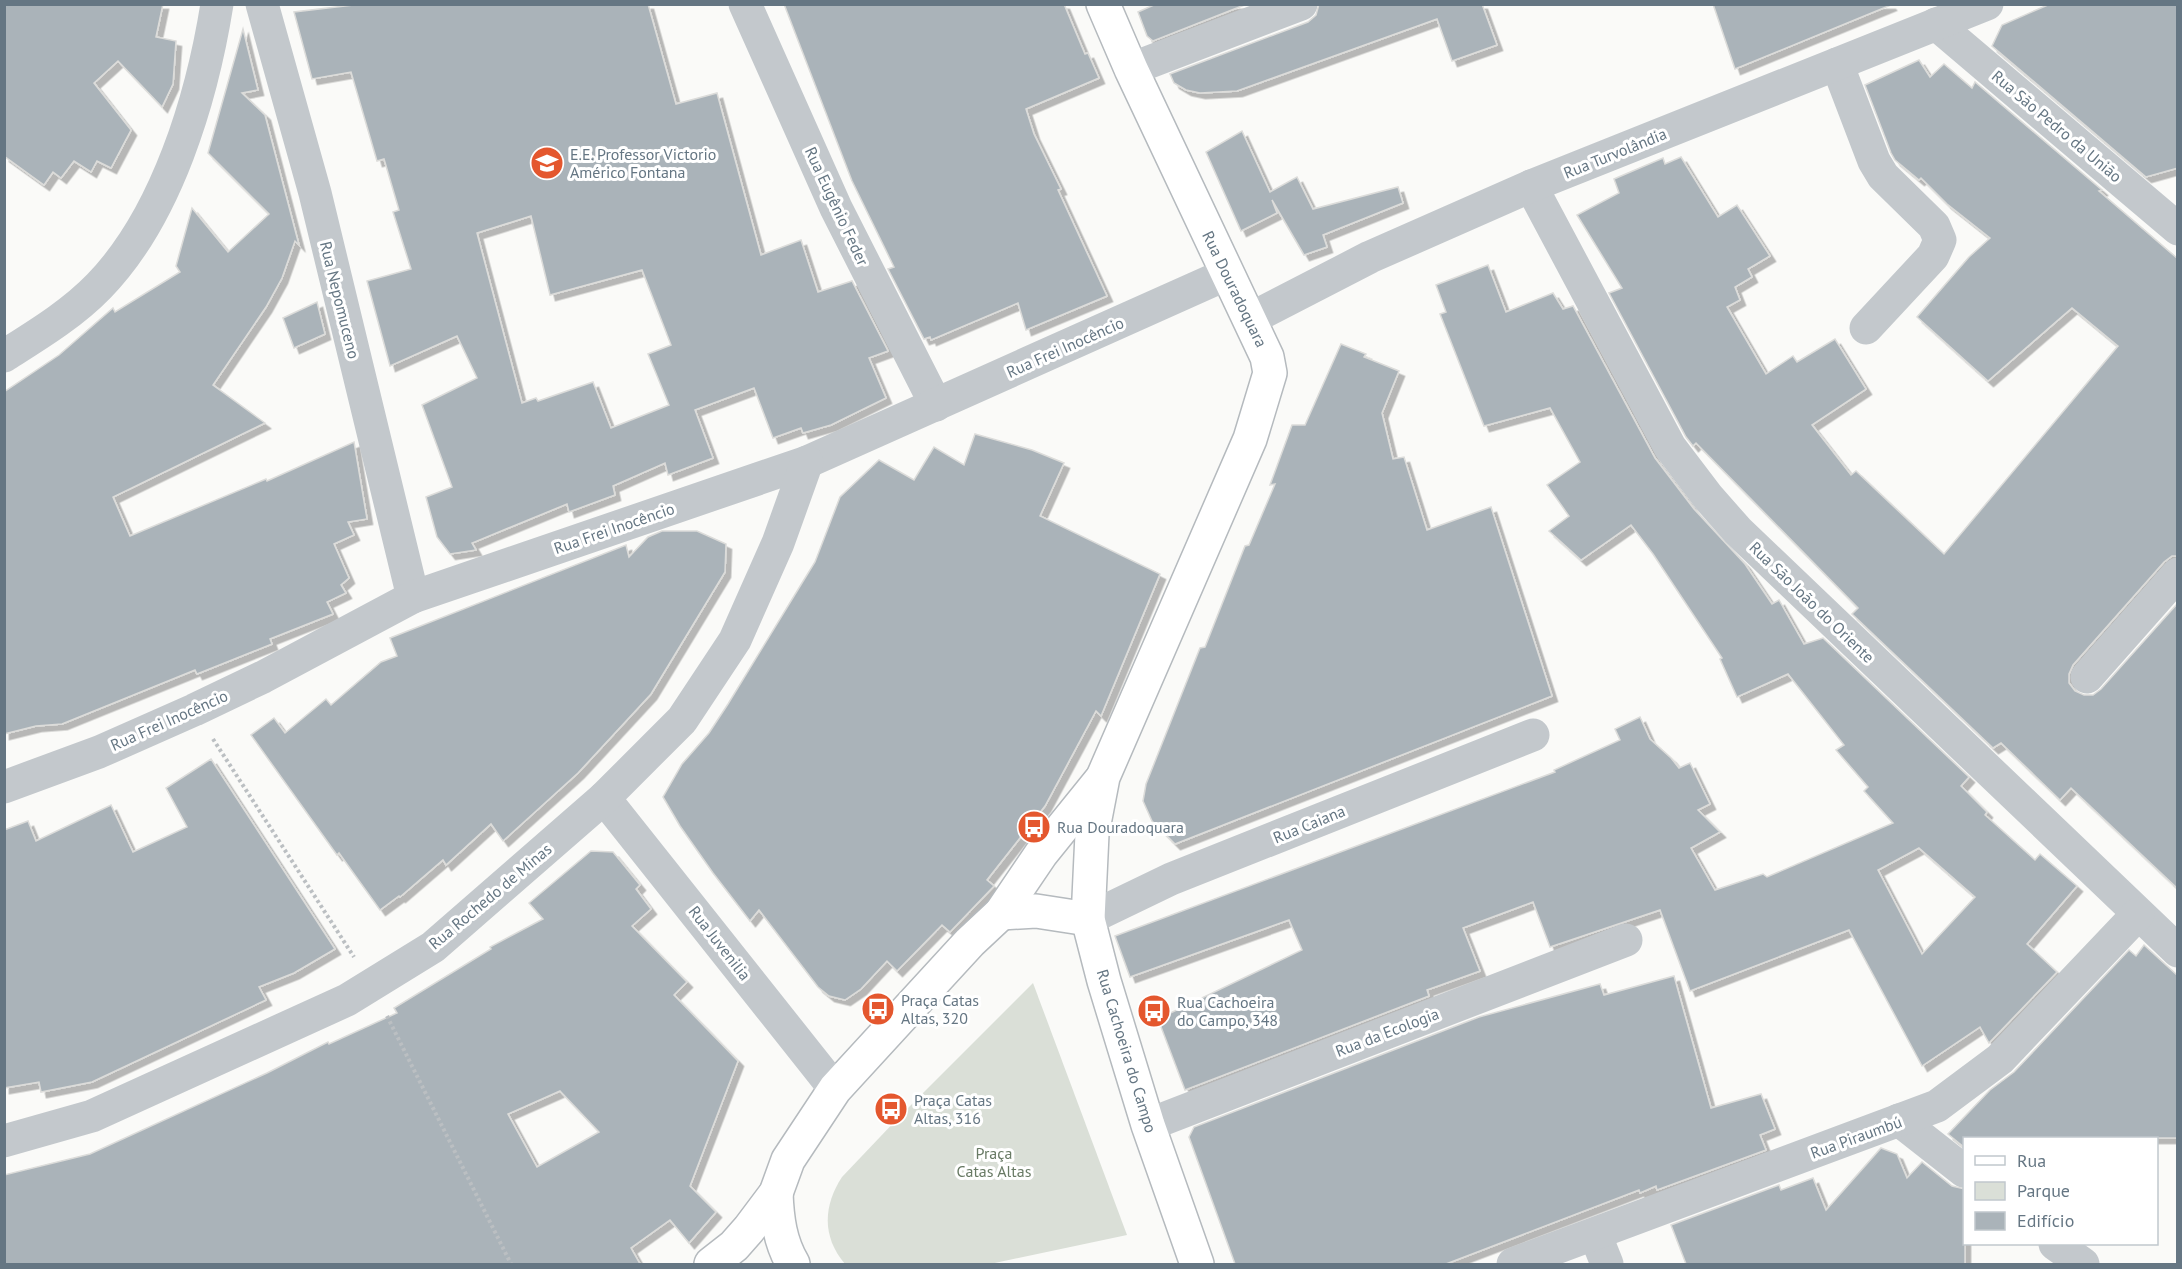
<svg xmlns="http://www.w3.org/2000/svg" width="2182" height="1269" font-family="'PT Sans',sans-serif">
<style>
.green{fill:#dadfd7}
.building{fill:#aab3b9;stroke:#dcdcda;stroke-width:1.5;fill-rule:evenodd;filter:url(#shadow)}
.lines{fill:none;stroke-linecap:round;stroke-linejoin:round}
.major-casing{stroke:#b5babe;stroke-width:36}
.path{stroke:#bbbfc2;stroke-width:4;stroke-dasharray:3 3;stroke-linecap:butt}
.minor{stroke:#c3c8cc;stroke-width:33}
.major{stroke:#fff;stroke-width:33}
.labels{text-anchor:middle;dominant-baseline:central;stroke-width:6;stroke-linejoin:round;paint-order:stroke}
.street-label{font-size:16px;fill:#657683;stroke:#fff}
.poi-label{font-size:16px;fill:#657683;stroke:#fff;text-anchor:start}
.park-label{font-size:16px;fill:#687a64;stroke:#fff}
</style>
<defs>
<filter id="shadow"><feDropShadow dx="5.5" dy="5.5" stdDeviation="0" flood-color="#0004"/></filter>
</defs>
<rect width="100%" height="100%" fill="#fafaf8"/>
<!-- green -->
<path class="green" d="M1033 983 1127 1235 990 1264H845C822 1237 823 1206 842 1177L899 1117Z"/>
<!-- building -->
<g class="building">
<polygon points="4,4 163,4 156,37 176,41 173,84 162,107 118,61 94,83 131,130 111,168 97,161 91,172 74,161 61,178 53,172 44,185 4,156"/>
<path d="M362 4H648L676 104 717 93 761 255 801 240 818 292 852 281 888 351 869 358 886 398 831 425 803 433 801 428 773 438 754 388 695 410 713 458 668 475 665 463 613 486 615 495 569 512 567 504 472 543 476 550 450 554 437 537 426 497 452 487 422 405 477 378 457 336 390 366 367 281 411 269 393 212 399 210 384 159 377 161 351 72 312 79 294 12ZM531 216 550 295 642 270 671 345 648 354 669 405 611 428 593 382 538 401 536 398 522 403 477 233Z"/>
<polygon points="784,4 1064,4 1085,54 1088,53 1099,78 1026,109 1034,134 1061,189 1058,190 1107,296 1026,330 1018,303 931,340 930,337 924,339 888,269 894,267 852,181"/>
<polygon points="1156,4 1247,4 1153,41 1147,36 1138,12"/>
<polygon points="1319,4 1482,4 1497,45 1452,61 1437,19 1237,91 1200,93 1186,90 1174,83 1170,74 1308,22 1316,15"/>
<polygon points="1713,4 1890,4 1891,5 1735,69"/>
<polygon points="2050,4 2178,4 2178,168 2146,177 1992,46 2002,25"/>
<polygon points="243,29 258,90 242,93 265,115 299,245 295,241 282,278 266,307 213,385 265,423 113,497 130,536 266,479 267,481 354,442 367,519 348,522 354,535 334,544 349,578 341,585 346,593 327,602 333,614 270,639 272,644 197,674 195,670 62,724 36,726 4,734 4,392 59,355 113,308 115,312 180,272 176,266 192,208 228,252 269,214 208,153"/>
<polygon points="1919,60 1930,77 1944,64 1972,88 1975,82 2102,190 2099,191 2178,259 2178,556 2172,556 2164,562 2073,665 2069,674 2069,683 2075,691 2084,695 2093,695 2101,689 2178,603 2178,889 2071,788 2060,800 2001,743 1993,748 1852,614 1858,608 1696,443 1693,446 1686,437 1609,293 1622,288 1577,215 1619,193 1614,179 1663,158 1665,164 1681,157 1718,217 1737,205 1770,256 1748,269 1752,277 1735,287 1740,300 1727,307 1766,374 1793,356 1797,362 1835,339 1866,389 1812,425 1851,475 1856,471 1944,554 2118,346 2072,308 1988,381 1917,317 1969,257 1990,238 1947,204 1921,178 1919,180 1895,160 1891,153 1865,85"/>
<polygon points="1242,131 1270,192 1297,177 1313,209 1398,187 1403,203 1323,235 1327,247 1304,255 1272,200 1277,213 1241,231 1206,152"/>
<path d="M1488 265 1506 312 1553 293 1563 309 1573 306 1655 458 1694 509 1745 564 1772 604 1779 600 1804 644 1823 638 1969 777 1961 786 1987 812 1985 815 2035 860 2040 854 2077 886 2027 944 2057 972 1989 1043 1980 1027 1922 1066 1849 930 1690 991 1660 910 1550 947 1533 902 1463 928 1480 971 1427 990 1429 996 1185 1090 1158 1019 1302 950 1289 920 1130 977 1115 936 1555 772 1554 770 1620 740 1615 729 1640 717 1650 739 1671 758 1679 768 1690 763 1710 804 1698 810 1720 832 1691 848 1715 890 1763 874 1767 877 1893 823 1864 791 1868 787 1836 750 1844 745 1788 674 1737 697 1720 659 1722 658 1653 554 1631 525 1581 560 1549 531 1569 516 1547 485 1580 462 1550 408 1484 426 1440 314 1446 312 1436 285ZM1919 848 1975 897 1922 954 1878 870Z"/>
<polygon points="317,302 325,334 294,348 283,318"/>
<polygon points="1341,344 1366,354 1364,357 1399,371 1382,413 1393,459 1404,457 1427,530 1491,507 1552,696 1175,844 1152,821 1143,801 1146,784 1200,648 1205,647 1245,546 1249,545 1275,484 1270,485 1292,425 1305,425"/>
<polygon points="975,434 1032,450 1064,463 1040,516 1160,574 1101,716 1096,711 1045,806 987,880 994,886 950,932 942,925 897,971 887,961 861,989 845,1000 829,996 818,987 759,910 750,921 713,873 680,826 663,797 682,764 709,733 728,704 802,583 815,562 840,497 879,460 914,480 934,447 964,465"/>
<polygon points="662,531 697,531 726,544 725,572 651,694 578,773 503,841 491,824 446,865 443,860 400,897 399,896 380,910 339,853 337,855 251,735 274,718 285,733 326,699 331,705 381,662 397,656 390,638 626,545 629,557 648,537"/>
<polygon points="211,759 335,949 294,973 259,987 266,1000 92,1082 41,1092 39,1082 4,1088 4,830 28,821 36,841 111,805 133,852 187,827 166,788"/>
<path d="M591 851 613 852 640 885 636 889 651 909 632 926 687 982 674 995 738 1061 690 1186 716 1212 689 1243 670 1220 631 1248 640 1264H4V1175L90 1154 267 1073 328 1042 329 1044 397 1013 394 1008 491 949 490 947 543 919 529 903ZM560 1091 599 1132 537 1167 508 1114Z"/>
<polygon points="2144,945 2178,976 2178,1138 1965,1138 1965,1148 1948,1134 1990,1090 2014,1072 2129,950 2136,956"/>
<polygon points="1674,976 1711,1108 1761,1094 1775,1129 1760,1135 1766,1150 1657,1190 1656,1186 1640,1193 1639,1190 1446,1264 1235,1264 1189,1137 1194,1127 1479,1017 1600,984 1604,995"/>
<polygon points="1881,1148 1897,1154 1907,1178 1922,1162 1952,1186 1965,1189 1965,1264 1686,1264 1671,1225 1779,1185 1781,1190 1813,1178 1826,1210"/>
</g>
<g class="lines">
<!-- major casing -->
<g class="major-casing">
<g id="major">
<polyline points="1103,4 1131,69 1267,357 1270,373 1250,439 1103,777 1092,834 1088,919 1104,981 1148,1125 1197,1264"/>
<polyline points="1001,913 1036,911 1088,919"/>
<path d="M776 1193C777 1219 780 1242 793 1264"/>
<polyline points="711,1264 734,1246 749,1229 776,1193 788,1160 835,1089 970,942 1001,913 1041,854 1100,781"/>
</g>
</g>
<!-- path -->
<g class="path">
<polyline points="213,739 354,957"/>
<polyline points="387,1016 511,1264"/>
</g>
<!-- minor -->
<g class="minor">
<polyline points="262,4 315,193 413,597"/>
<polyline points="745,4 836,208 936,405"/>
<polyline points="1936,24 2178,229"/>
<polyline points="1837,64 1874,161 1883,176 1934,226 1940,240 1933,256 1866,328"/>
<polyline points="1131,69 1301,4"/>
<polyline points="1531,186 1670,447 1708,497 1738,531 2178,951"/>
<polyline points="1250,319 1370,257 1531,186 1987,4"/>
<path d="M4 356C37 335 72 314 99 286 167 216 202 98 217 4"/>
<polyline points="2087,677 2178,574"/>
<polyline points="4,787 99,752 194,710 263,677 413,597 807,462 1227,274"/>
<polyline points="604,798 835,1089"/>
<polyline points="1088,919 1171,879 1533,735"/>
<polyline points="1899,1120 1964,1171"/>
<polyline points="1148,1125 1626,940"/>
<polyline points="4,1141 92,1116 347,1000 433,947 604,798 682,720 735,640 778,543 807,462"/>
<polyline points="1595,1234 1607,1264"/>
<polyline points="2055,1244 2083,1264"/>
<polyline points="1513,1264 1937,1106 2000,1059 2138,914"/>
</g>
<!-- major -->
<use href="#major" class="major"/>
</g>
<!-- icons -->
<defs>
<g id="school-disc" transform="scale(1.725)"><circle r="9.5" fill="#e4572e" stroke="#fff"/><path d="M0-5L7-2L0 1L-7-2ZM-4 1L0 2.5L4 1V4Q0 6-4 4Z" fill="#fff"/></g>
<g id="bus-disc" transform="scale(1.725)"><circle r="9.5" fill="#e4572e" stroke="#fff"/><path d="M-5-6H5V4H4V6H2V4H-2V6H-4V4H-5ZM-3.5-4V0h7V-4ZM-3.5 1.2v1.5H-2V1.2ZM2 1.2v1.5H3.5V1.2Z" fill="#fff"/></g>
</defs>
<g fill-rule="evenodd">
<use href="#school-disc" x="547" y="163"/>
<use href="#bus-disc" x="1034" y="827"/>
<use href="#bus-disc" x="878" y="1009"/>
<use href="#bus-disc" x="1154" y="1011"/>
<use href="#bus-disc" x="891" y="1109"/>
</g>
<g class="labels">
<!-- street labels -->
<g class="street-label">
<text transform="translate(2057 126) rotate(40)">Rua São Pedro da União</text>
<text transform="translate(1615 153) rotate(-22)">Rua Turvolândia</text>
<text transform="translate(837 206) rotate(65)">Rua Eugênio Feder</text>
<text transform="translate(1235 289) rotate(64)">Rua Douradoquara</text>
<text transform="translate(340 300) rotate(76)">Rua Nepomuceno</text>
<text transform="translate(1065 347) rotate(-24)">Rua Frei Inocêncio</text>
<text transform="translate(614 528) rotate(-19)">Rua Frei Inocêncio</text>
<text transform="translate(1812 602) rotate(44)">Rua São João do Oriente</text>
<text transform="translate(169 720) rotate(-24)">Rua Frei Inocêncio</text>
<text transform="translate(1309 824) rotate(-22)">Rua Caiana</text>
<text transform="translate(490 896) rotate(-40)">Rua Rochedo de Minas</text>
<text transform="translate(720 943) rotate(52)">Rua Juvenilia</text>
<text transform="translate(1387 1032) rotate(-21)">Rua da Ecologia</text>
<text transform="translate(1127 1051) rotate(73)">Rua Cachoeira do Campo</text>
<text transform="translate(1856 1137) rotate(-20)">Rua Piraumbú</text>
</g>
<!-- poi labels -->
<g class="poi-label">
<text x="570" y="154">E.E. Professor Victorio<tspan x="570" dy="18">Américo Fontana</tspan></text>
<text x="1057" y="827">Rua Douradoquara</text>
<text x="901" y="1000">Praça Catas<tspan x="901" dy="18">Altas, 320</tspan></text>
<text x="1177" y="1002">Rua Cachoeira<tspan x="1177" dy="18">do Campo, 348</tspan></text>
<text x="914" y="1100">Praça Catas<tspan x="914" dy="18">Altas, 316</tspan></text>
</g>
<!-- park labels -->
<g class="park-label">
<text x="994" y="1153">Praça<tspan x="994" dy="18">Catas Altas</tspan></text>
</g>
</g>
<!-- border -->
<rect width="2182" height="1269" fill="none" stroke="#657683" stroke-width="12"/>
<!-- legend -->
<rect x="1963" y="1137" width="195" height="108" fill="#ffffff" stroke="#c1c8cd" stroke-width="1.5"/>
<rect x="1975" y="1156" width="30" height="9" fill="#ffffff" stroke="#c1c8cd" stroke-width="1.5"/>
<text x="2017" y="1167" font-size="18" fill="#657683">Rua</text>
<rect x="1975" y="1182" width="30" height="18" fill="#dadfd7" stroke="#c1c8cd" stroke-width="1.5"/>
<text x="2017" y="1197" font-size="18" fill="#657683">Parque</text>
<rect x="1975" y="1212" width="30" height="18" fill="#aab3b9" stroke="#c1c8cd" stroke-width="1.5"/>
<text x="2017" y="1227" font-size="18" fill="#657683">Edifício</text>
</svg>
